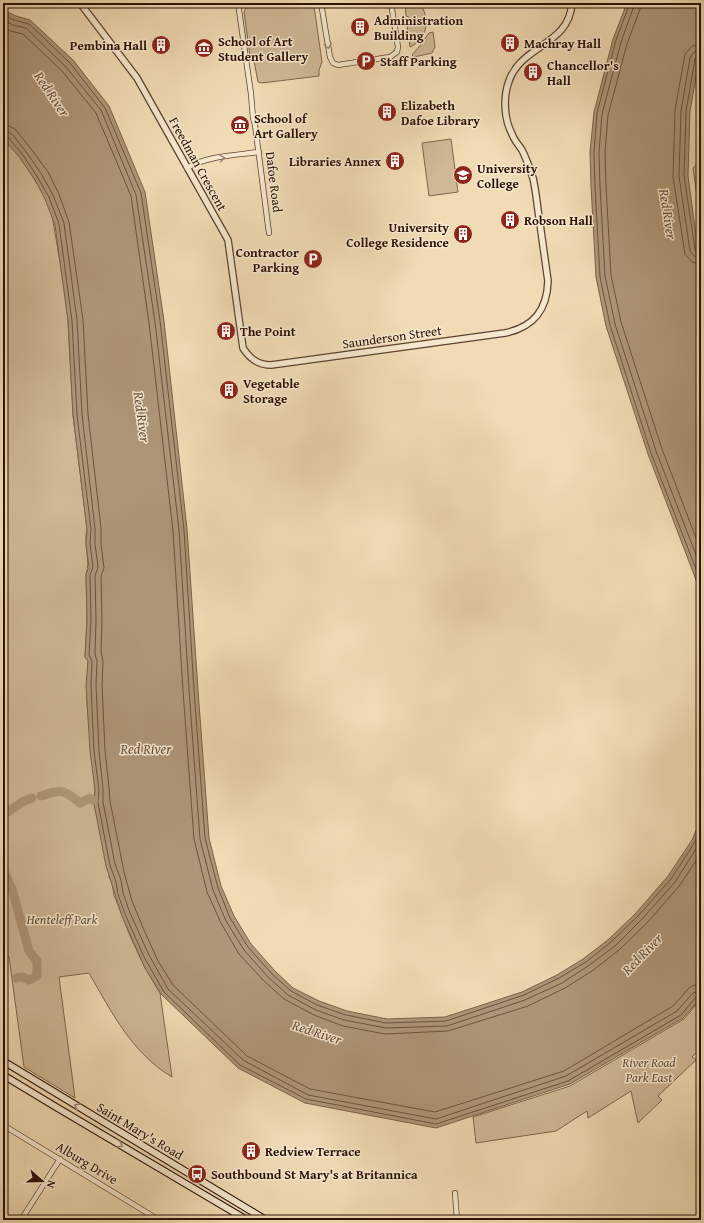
<svg xmlns="http://www.w3.org/2000/svg" width="704" height="1223" font-family="'Gentium Book Plus',serif">
<style>
.green{fill:#cfb896;stroke:#7d644e}
.water{fill:#ae9678;stroke:#7a604a}
.lines{fill:none;stroke-linecap:round;stroke-linejoin:round}
.shore{stroke:#6c533e;stroke-width:1}
.river{stroke:#ae9678;stroke-width:9}
.minor-casing{stroke:#5c4331;stroke-width:6}
.tertiary-casing{stroke:#5c4331;stroke-width:8}
.secondary-casing{stroke:#2b1005;stroke-width:8}
.minor{stroke:#f6e8ce;stroke-width:4.5}
.tertiary{stroke:#f6e8ce;stroke-width:5.5}
.secondary{stroke:#f6e8ce;stroke-width:6}
.oneway{stroke:#9b8774}
.labels{text-anchor:middle;dominant-baseline:central;stroke-width:3;stroke-linejoin:round;paint-order:stroke}
.poi-label{font-size:13px;font-weight:bold;fill:#2b1005;stroke:#f6e8ce;text-anchor:start}
.street-label{font-size:13px;fill:#2b1005;stroke:#f6e8ce}
.park-label{font-size:13px;font-style:italic;fill:#644b38;stroke:#f6e8ce}
.water-label{font-size:14px;font-style:italic;fill:#664c39;stroke:#f6e8ce}
</style>
<rect width="100%" height="100%" fill="#f1dbb4"/>
<filter id="stains"><feTurbulence type="fractalNoise" baseFrequency=".005" numOctaves="4"/><feColorMatrix values="0 0 0 0 .2 0 0 0 0 .09 0 0 0 0 .02 0 0 0 .5 -.17"/></filter>
<radialGradient id="worn" r=".72"><stop offset=".6" stop-color="#630" stop-opacity="0"/><stop offset="1" stop-color="#630" stop-opacity=".3"/></radialGradient>
<!-- green -->
<g class="green">
<polygon points="274,3 312,3 314,6 322,62 319,70 319,76 262,83 258,82 254,61 250,56 244,12 247,6"/>
<path d="M405 3H419C431 17 428 39 410 47L407 25 411 23 410 18 406 16Z"/>
<polygon points="433,32 435,47 432,53 414,57 412,55 419,47 429,33"/>
<path d="M3 130 50 204 64 285 68 321 73 415 87 529C83 545 91 560 86 574L87 620 85 657 88 661 87 703 95 790 94 804 110 868 109 877 112 883 114 895 130 936 145 968 160 993 172 1077C132 1053 112 1013 89 973L59 977 75 1098 24 1067 9 957 3 955C3 947 5 927 3 922Z"/>
<polygon points="451,139 458,192 429,196 422,143"/>
<polygon points="701,161 701,224 693,168"/>
<polygon points="701,999 701,1048 692,1057 696,1060 658,1096 662,1100 638,1123 631,1091 588,1118 587,1111 556,1131 476,1143 473,1117 570,1086 684,1019"/>
</g>
<!-- water -->
<g class="water">
<polygon points="627,3 701,3 701,49 690,111 688,176 696,236 701,258 701,593 648,454 606,326 596,277 591,186 590,152 594,112 613,39"/>
<polygon points="3,10 16,16 30,20 73,60 109,106 145,192 164,321 187,529 198,690 209,838 221,886 234,916 251,944 275,971 293,988 319,1001 347,1011 387,1019 445,1017 522,992 557,975 583,959 609,939 636,913 668,876 692,840 701,819 701,998 683,1018 570,1084 436,1128 305,1103 238,1068 161,994 145,968 122,916 106,866 94,804 95,790 90,751 86,685 88,661 85,657 87,620 86,574 89,567 86,544 87,529 73,415 68,321 55,225 45,199 35,180 20,158 3,138"/>
</g>
<g class="lines">
<!-- shore -->
<g class="shore">
<polyline points="630,3 616,40 597,113 594,152 595,186 600,277 610,325 651,453 701,582"/>
<polyline points="635,3 621,42 602,114 599,152 600,186 605,276 615,324 656,451 701,568"/>
<polyline points="641,3 640,9 627,44 608,115 605,152 606,186 611,275 621,322 662,449 701,551"/>
<polyline points="3,15 14,20 29,24 70,63 105,108 141,193 160,321 184,530 194,690 205,838 218,888 230,918 248,947 272,974 291,991 317,1005 346,1015 386,1023 446,1021 524,995 559,978 586,962 611,942 639,915 671,879 695,842 701,829"/>
<polyline points="3,20 13,25 26,28 66,67 101,110 136,195 155,322 179,530 189,690 200,839 213,890 226,921 244,950 268,977 288,995 316,1010 344,1020 386,1028 447,1026 525,1000 562,983 588,966 615,946 643,918 675,882 701,841"/>
<polyline points="3,27 11,31 23,34 62,71 96,113 131,196 149,323 173,531 183,691 194,839 207,892 221,923 239,954 264,981 284,999 314,1015 343,1026 385,1034 448,1031 528,1006 565,988 592,971 619,950 647,923 680,885 701,853"/>
<polyline points="701,44 692,46 685,54 675,110 673,177 685,254 692,262 701,264"/>
<polyline points="701,50 694,52 690,58 681,111 679,176 690,251 694,256 701,258"/>
<polyline points="701,55 697,56 695,59 686,111 684,176 695,249 697,253 701,253"/>
<polyline points="3,125 9,126 15,129 32,150 48,172 58,192 69,222 83,320 88,414 101,528 101,544 104,568 101,576 102,620 101,652 103,661 102,685 105,750 109,788 110,801 124,872 132,901 144,930 158,961 173,985 247,1056 310,1089 435,1112 564,1071 673,1006 689,988 695,985 701,984"/>
<polyline points="3,131 8,132 12,134 27,153 42,175 53,195 64,223 77,320 82,414 95,529 95,544 98,567 95,576 96,620 95,654 97,661 96,685 99,751 103,789 103,802 115,864 121,880 123,893 130,913 149,955 168,989 243,1060 308,1095 436,1119 566,1076 677,1011 693,993 701,990"/>
<polyline points="3,136 8,137 23,155 38,178 49,197 59,224 72,321 77,415 91,529 90,544 93,567 90,575 91,620 89,655 92,661 91,685 94,751 99,790 98,803 110,865 116,882 118,894 125,914 144,957 164,992 240,1065 306,1099 436,1124 568,1081 681,1015 696,997 701,995"/>
</g>
<!-- river -->
<g class="river">
<path d="M41 796C62 789 63 789 80 803L90 798 94 801"/>
<polyline points="3,815 24,801 32,798"/>
<polyline points="3,869 12,889 29,951 37,961 37,976 29,980 22,977 16,978"/>
</g>
<!-- minor casing -->
<g class="minor-casing">
<g id="minor">
<polyline points="238,3 251,94 253,118 255,125 269,233"/>
<polyline points="321,3 330,57 333,63 338,65 390,57 397,52 398,47 391,3"/>
<polyline points="238,4 246,3"/>
<path d="M187 168C206 156 237 155 259 152"/>
<polyline points="3,1125 159,1220"/>
<polyline points="455,1193 457,1220"/>
<polyline points="21,1220 60,1159"/>
</g>
</g>
<!-- tertiary casing -->
<g class="tertiary-casing">
<path id="tertiary" d="M80 3 137 78 228 240 243 348C250 359 258 365 271 365L505 333C534 327 547 310 548 281 545 260 542 239 539 217 537 204 536 191 533 178 530 169 526 158 522 150 518 144 514 140 512 134 504 119 503 97 509 81 522 44 569 46 572 3"/>
</g>
<!-- secondary casing -->
<g class="secondary-casing">
<g id="secondary">
<polyline points="3,1061 266,1220"/>
<polyline points="3,1075 56,1107 247,1220"/>
</g>
</g>
<!-- minor -->
<use href="#minor" class="minor"/>
<!-- tertiary -->
<use href="#tertiary" class="tertiary"/>
<!-- secondary -->
<use href="#secondary" class="secondary"/>
</g>
<!-- one-way arrows -->
<defs><path id="oneway-chevron" d="M-2-3.5L2.5 0L-2 3.5" fill="none" stroke-width="1.6" stroke-linecap="round" stroke-linejoin="round"/></defs>
<g class="oneway">
<use href="#oneway-chevron" transform="translate(328 46) rotate(82)"/>
<use href="#oneway-chevron" transform="translate(222 158) rotate(-9)"/>
<use href="#oneway-chevron" transform="translate(77 1106) rotate(-149)"/>
<use href="#oneway-chevron" transform="translate(120 1145) rotate(30)"/>
</g>
<!-- icons -->
<defs>
<g id="building-disc" transform="scale(1)"><circle r="9.5" fill="#8f2418" stroke="#f6e8ce"/><path d="M-4-6H4V6H1V3H-1V6H-4ZM-2.5-4.3h1.7v1.8h-1.7ZM.8-4.3h1.7v1.8H.8ZM-2.5-1h1.7V.8h-1.7ZM.8-1h1.7V.8H.8Z" fill="#fff"/></g>
<g id="museum-disc" transform="scale(1)"><circle r="9.5" fill="#8f2418" stroke="#f6e8ce"/><path d="M0-6L6-3V-2H-6V-3ZM-5-1h2V3h-2ZM-1-1h2V3h-2ZM3-1h2V3H3ZM-6 4H6V6H-6Z" fill="#fff"/></g>
<g id="parking-disc" transform="scale(1)"><circle r="9.5" fill="#8f2418" stroke="#f6e8ce"/><path d="M-3.5-5.5H1a3.5 3.5 0 0 1 0 7H-1V5.5H-3.5ZM-1-3.4V-.6H.8a1.4 1.4 0 0 0 0-2.8Z" fill="#fff"/></g>
<g id="university-disc" transform="scale(1)"><circle r="9.5" fill="#8f2418" stroke="#f6e8ce"/><path d="M0-5L7-2L0 1L-7-2ZM-4 1L0 2.5L4 1V4Q0 6-4 4Z" fill="#fff"/></g>
<g id="bus-disc" transform="scale(1)"><circle r="9.5" fill="#8f2418" stroke="#f6e8ce"/><path d="M-5-6H5V4H4V6H2V4H-2V6H-4V4H-5ZM-3.5-4V0h7V-4ZM-3.5 1.2v1.5H-2V1.2ZM2 1.2v1.5H3.5V1.2Z" fill="#fff"/></g>
</defs>
<g fill-rule="evenodd">
<use href="#building-disc" x="360" y="27"/>
<use href="#building-disc" x="510" y="43"/>
<use href="#building-disc" x="161" y="45"/>
<use href="#museum-disc" x="204" y="48"/>
<use href="#parking-disc" x="366" y="61"/>
<use href="#building-disc" x="533" y="72"/>
<use href="#building-disc" x="387" y="112"/>
<use href="#museum-disc" x="240" y="125"/>
<use href="#building-disc" x="395" y="161"/>
<use href="#university-disc" x="463" y="175"/>
<use href="#building-disc" x="510" y="220"/>
<use href="#building-disc" x="463" y="234"/>
<use href="#parking-disc" x="313" y="259"/>
<use href="#building-disc" x="226" y="331"/>
<use href="#building-disc" x="229" y="390"/>
<use href="#building-disc" x="251" y="1151"/>
<use href="#bus-disc" x="197" y="1174"/>
</g>
<g class="labels">
<!-- poi labels -->
<g class="poi-label">
<text x="374" y="20">Administration<tspan x="374" dy="15">Building</tspan></text>
<text x="218" y="41">School of Art<tspan x="218" dy="15">Student Gallery</tspan></text>
<text x="524" y="43">Machray Hall</text>
<text x="147" y="45" text-anchor="end">Pembina Hall</text>
<text x="380" y="61">Staff Parking</text>
<text x="547" y="65">Chancellor's<tspan x="547" dy="15">Hall</tspan></text>
<text x="401" y="105">Elizabeth<tspan x="401" dy="15">Dafoe Library</tspan></text>
<text x="254" y="118">School of<tspan x="254" dy="15">Art Gallery</tspan></text>
<text x="381" y="161" text-anchor="end">Libraries Annex</text>
<text x="477" y="168">University<tspan x="477" dy="15">College</tspan></text>
<text x="524" y="220">Robson Hall</text>
<text x="449" y="227" text-anchor="end">University<tspan x="449" dy="15">College Residence</tspan></text>
<text x="299" y="252" text-anchor="end">Contractor<tspan x="299" dy="15">Parking</tspan></text>
<text x="240" y="331">The Point</text>
<text x="243" y="383">Vegetable<tspan x="243" dy="15">Storage</tspan></text>
<text x="265" y="1151">Redview Terrace</text>
<text x="211" y="1174">Southbound St Mary's at Britannica</text>
</g>
<!-- street labels -->
<g class="street-label">
<text transform="translate(198 164) rotate(61)">Freedman Crescent</text>
<text transform="translate(274 182) rotate(83)">Dafoe Road</text>
<text transform="translate(392 337) rotate(-8)">Saunderson Street</text>
<text transform="translate(140 1131) rotate(31)">Saint Mary's Road</text>
<text transform="translate(87 1163) rotate(31)">Alburg Drive</text>
</g>
<!-- park labels -->
<g class="park-label">
<text x="62" y="919">Henteleff Park</text>
<text x="649" y="1062">River Road<tspan x="649" dy="15">Park East</tspan></text>
</g>
<!-- water labels -->
<g class="water-label">
<text transform="translate(52 94) rotate(56)">Red River</text>
<text transform="translate(668 214) rotate(81)">Red River</text>
<text transform="translate(142 417) rotate(82)">Red River</text>
<text x="146" y="749">Red River</text>
<text transform="translate(642 954) rotate(-46)">Red River</text>
<text transform="translate(317 1032) rotate(18)">Red River</text>
</g>
</g>
<!-- margin -->
<rect width="704" height="1223" fill="none" stroke="#f1dbb4" stroke-width="16"/>
<rect x="4" y="4" width="696" height="1215" fill="none" stroke="#2b1005" stroke-width="2"/>
<rect x="8" y="8" width="688" height="1207" fill="none" stroke="#2b1005"/>
<!-- north arrow -->
<g transform="translate(42 1181) rotate(110)" stroke="#f6e8ce" stroke-width="3" paint-order="stroke">
<path d="M0-3L7 15L0 10L-7 15Z" fill="#2b1005"/>
<text y="-6" font-size="11" font-weight="bold" text-anchor="middle" fill="#2b1005">N</text>
</g>
<rect width="100%" height="100%" filter="url(#stains)"/>
<rect width="100%" height="100%" fill="url(#worn)"/>
</svg>
